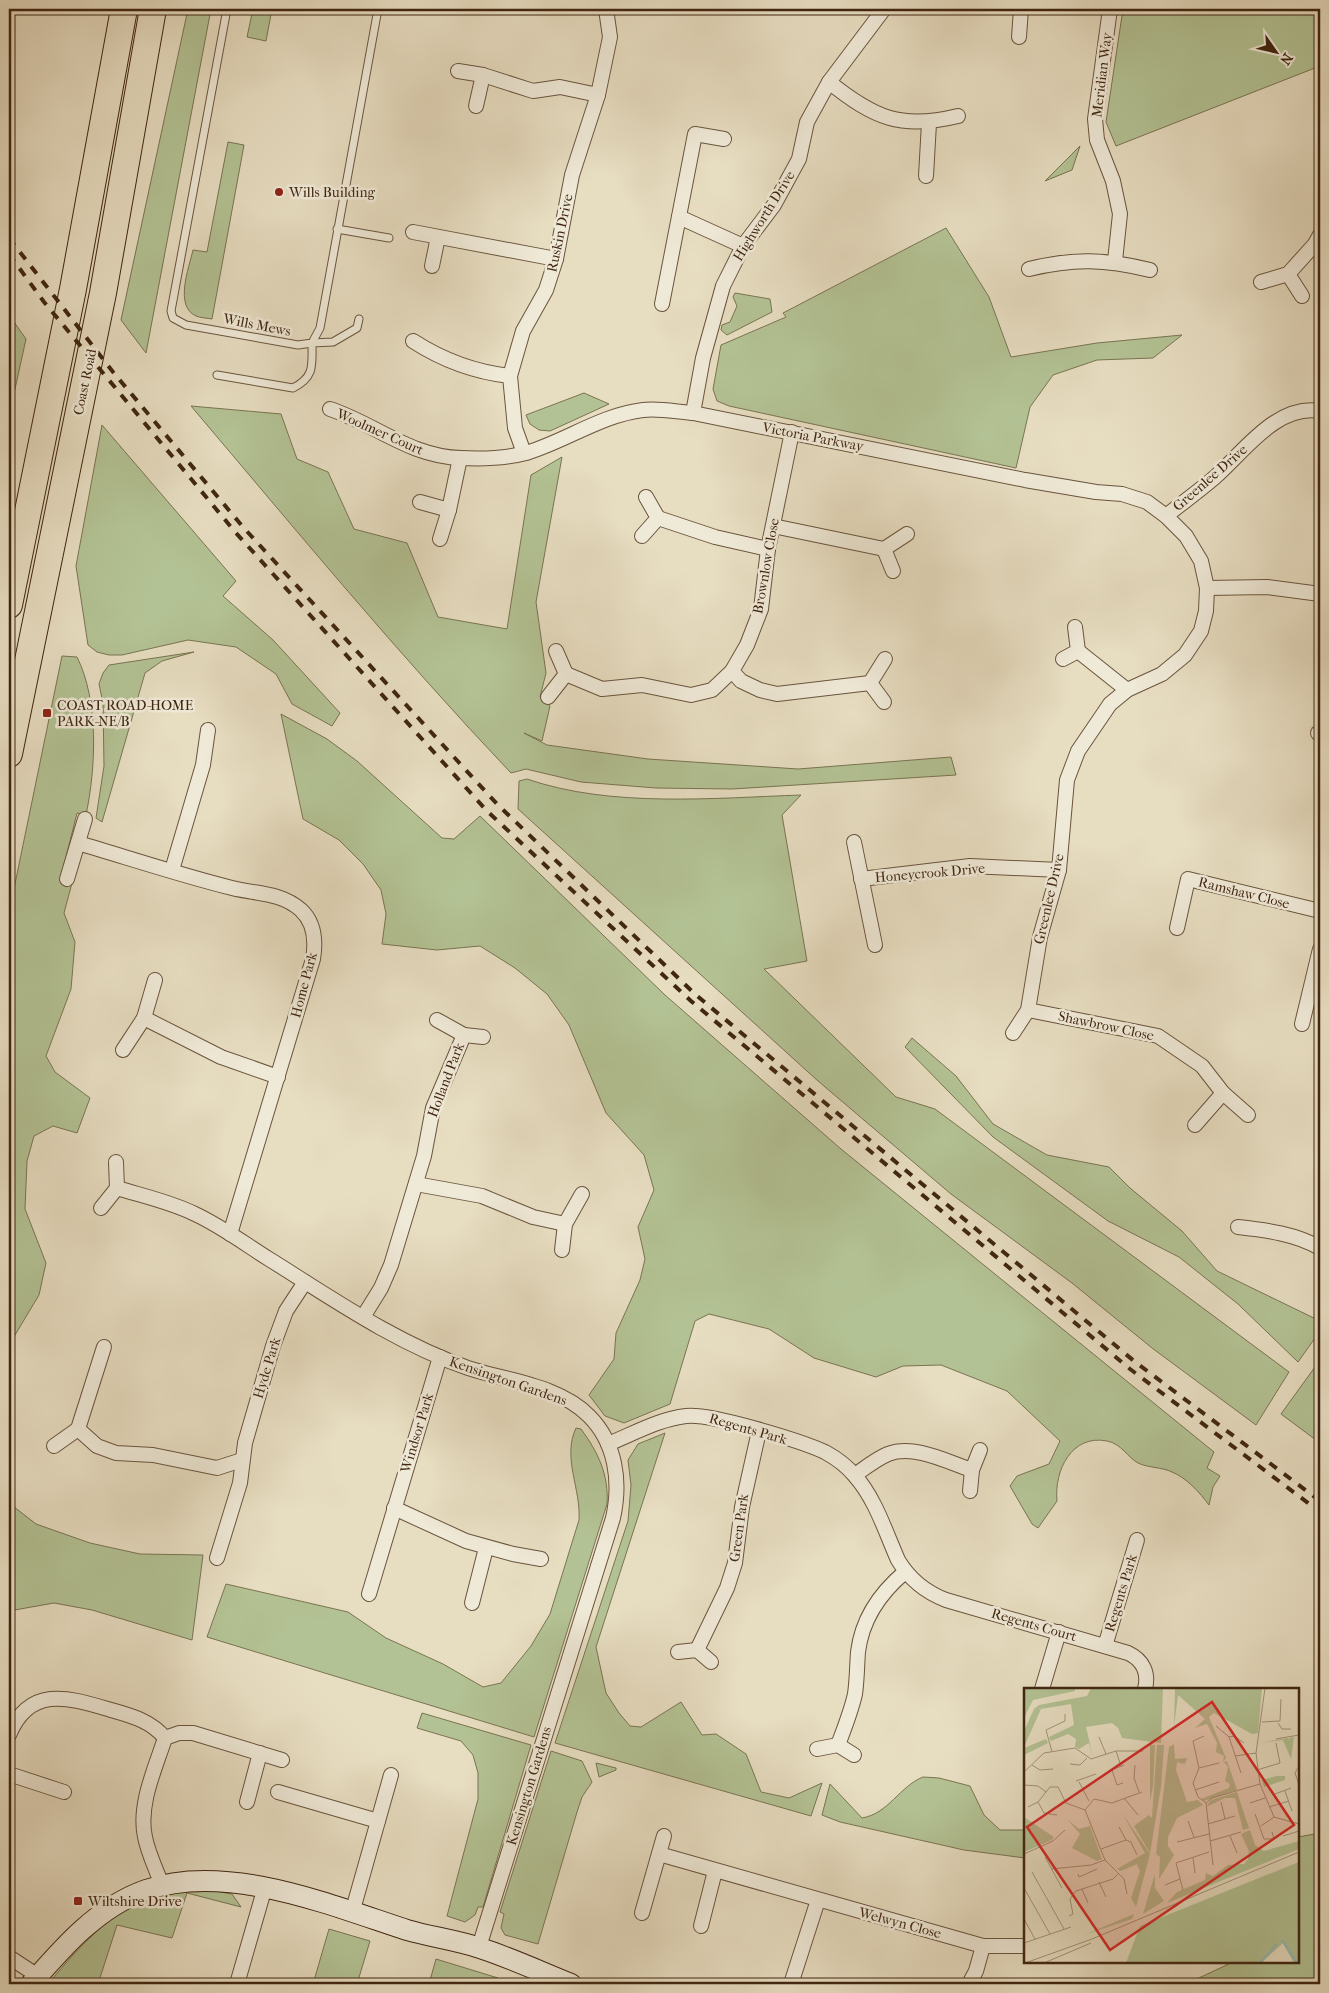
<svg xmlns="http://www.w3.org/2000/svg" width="1329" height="1993" font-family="'IM FELL French Canon',serif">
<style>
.green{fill:#b3c294;stroke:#7a7452}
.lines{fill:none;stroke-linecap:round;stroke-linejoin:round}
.lane-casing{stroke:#6a543d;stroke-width:9}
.street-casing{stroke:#6a543d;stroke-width:16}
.secondary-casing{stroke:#402611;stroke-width:22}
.highway-casing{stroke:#402611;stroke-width:28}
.lane{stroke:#efe9d7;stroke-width:7}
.street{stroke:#efe9d7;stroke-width:14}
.secondary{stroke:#efe9d7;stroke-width:20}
.highway{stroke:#e7ddc1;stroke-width:26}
.rail{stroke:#402611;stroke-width:4;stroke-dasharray:9 9;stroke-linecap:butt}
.poi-dot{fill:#8f2418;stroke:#efe9d7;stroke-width:2}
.labels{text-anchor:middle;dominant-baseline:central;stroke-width:5;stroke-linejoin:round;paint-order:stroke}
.street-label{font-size:14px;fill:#402611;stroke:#efe9d7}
.poi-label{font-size:14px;fill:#402611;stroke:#efe9d7;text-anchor:start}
.inset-river{fill:none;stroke:#98bbb9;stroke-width:2.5}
.inset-road{fill:none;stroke:#a4947b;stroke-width:1}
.view{fill:#d62828;fill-opacity:0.15;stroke:#d62828;stroke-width:2.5}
.inset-edge{fill:none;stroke:#402611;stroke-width:2.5}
</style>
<rect width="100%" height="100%" fill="#e7ddc1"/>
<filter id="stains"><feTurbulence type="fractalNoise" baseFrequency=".004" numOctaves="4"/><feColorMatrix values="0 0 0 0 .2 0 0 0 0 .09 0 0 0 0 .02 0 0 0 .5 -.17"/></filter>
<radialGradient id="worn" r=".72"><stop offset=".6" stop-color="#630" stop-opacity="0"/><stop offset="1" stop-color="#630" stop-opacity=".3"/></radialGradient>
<!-- green -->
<g class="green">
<polygon points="188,9 211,9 146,353 121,320"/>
<polygon points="253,9 272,9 266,41 247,37"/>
<polygon points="1123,9 1320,9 1320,66 1116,146 1106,122"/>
<path d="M228 142 244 145 212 319C207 318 201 318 196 316 174 306 189 268 193 250L207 252Z"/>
<polygon points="1080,146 1072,170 1045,181"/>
<polygon points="946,228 989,297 1011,357 1097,343 1182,335 1153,358 1097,360 1053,375 1030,407 1016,468 729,406 717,401 713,389 721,345 786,317 783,313"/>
<polygon points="735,293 770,299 772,312 727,335 721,330 722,325 730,322 737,306 733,297"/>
<polygon points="9,315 26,339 9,416"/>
<polygon points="584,393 609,404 550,431 539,430 530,424 526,415"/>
<path d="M191 406 281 414 297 459 328 472 354 529 407 543 438 617 507 629 531 475 562 457 536 602 546 673 540 697 550 706 542 741 524 733 547 745 648 759 798 769 951 757 956 775 732 789 656 788 581 782 526 769 511 773C399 655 296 530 191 406Z"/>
<polygon points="102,425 236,581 223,596 273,640 340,713 332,726 292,704 276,674 236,647 188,640 122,655 109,655 97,652 88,645 76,566"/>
<polygon points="194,652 162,661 145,673 102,822 96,818 104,766 103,703 99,684 103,673 109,665"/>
<path d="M62 656 77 657C99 701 96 767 86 815L77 813 60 881 72 883 64 913 75 942 71 989 46 1056 55 1072 90 1098 77 1133 53 1126 34 1136 27 1161 25 1209 46 1263 39 1295 9 1345V913Z"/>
<path d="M281 714 327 739 357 761 442 838 454 839 480 816 665 995 841 1149 1214 1452 1207 1468 1220 1476 1213 1487 1209 1505C1200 1493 1187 1478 1172 1472 1162 1467 1148 1468 1138 1463 1127 1457 1122 1444 1107 1441 1072 1434 1054 1470 1057 1501L1038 1528 1032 1524 1010 1486 1017 1476 1049 1464 1060 1441 1007 1391 941 1365 903 1366 876 1377 814 1358 769 1329 709 1314 695 1321 670 1404 624 1423 605 1416 589 1395 614 1359 616 1333 640 1280 645 1259 638 1227 654 1190 644 1155 606 1113 569 1025 547 994 515 968 480 946 437 950 382 944 386 914 381 890 363 864 339 840 303 819Z"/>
<path d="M527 779C611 808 714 798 801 795L782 815 807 961 764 969 896 1097 935 1109 1289 1372 1256 1425 1152 1348 1072 1283 951 1194 818 1081 518 809 519 781Z"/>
<polygon points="912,1038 956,1076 993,1124 1047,1155 1109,1167 1130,1188 1182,1231 1217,1271 1320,1321 1320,1331 1298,1362 1238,1304 1179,1257 1108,1221 993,1137 905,1047"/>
<polygon points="1320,1360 1320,1443 1281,1414"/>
<path d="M576 1428 581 1429C598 1452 609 1475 607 1504L534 1737 207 1637 226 1584 348 1612 386 1638 443 1664 483 1687 501 1683 531 1646 550 1614 579 1520C581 1488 562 1458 576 1428Z"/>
<polygon points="665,1433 596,1647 606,1693 619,1713 630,1726 641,1727 681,1702 702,1735 716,1734 746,1754 761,1792 789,1798 822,1783 811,1816 555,1743 628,1521 631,1485 628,1460 638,1444"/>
<polygon points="9,1503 36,1524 90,1543 140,1554 203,1555 192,1640 92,1610 54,1603 9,1611"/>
<polygon points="422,1713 531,1745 483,1907 478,1907 475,1915 465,1922 447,1916 478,1799 478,1773 473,1755 461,1741 417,1728"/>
<polygon points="551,1751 582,1761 592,1782 582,1797 577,1812 538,1944 505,1935 501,1928 504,1914 500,1912"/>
<polygon points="596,1763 616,1768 616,1770 599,1777"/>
<path d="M923 1777 939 1778 970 1786 984 1815 1000 1830H1025V1858L964 1850 840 1822 822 1815 830 1784 862 1818C888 1814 900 1786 923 1777Z"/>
<polygon points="1320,1833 1320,1984 1186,1984 1233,1962 1298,1962 1298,1837"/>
<path d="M209 1890 232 1894 241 1907 187 1893 172 1938 117 1925 98 1984H48C80 1946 109 1911 159 1896 174 1891 193 1891 209 1890Z"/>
<polygon points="329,1929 370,1941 357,1984 313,1984"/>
<polygon points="436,1959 498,1978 496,1984 429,1984"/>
</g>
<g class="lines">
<!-- lane casing -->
<g class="lane-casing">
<g id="lane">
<polyline points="227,9 171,311 173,318 186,325 298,345 312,343 320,328 378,9"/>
<polyline points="337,229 389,238"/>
<path d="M217 375 293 388C315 377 312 365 312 343L333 342 357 328 359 319"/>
</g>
</g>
<!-- street casing -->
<g class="street-casing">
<g id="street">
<polyline points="1110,9 1095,119 1097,140 1113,181 1120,214 1115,261"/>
<polyline points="1019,37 1021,9"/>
<polyline points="458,71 483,75 533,91 560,87 598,95"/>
<path d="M829 82C874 118 901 130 958 116"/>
<polyline points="476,106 483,75"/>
<polyline points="926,176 929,123"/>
<polyline points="679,217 743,246"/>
<polyline points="413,232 556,259"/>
<polyline points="432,266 438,237"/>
<path d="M1029 269C1074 258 1105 259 1150 270"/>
<polyline points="1288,274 1302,296"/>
<polyline points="1261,282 1288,274 1315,244 1320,235"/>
<polyline points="662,304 695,134 724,139"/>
<path d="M413 341C444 361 474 372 510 376"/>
<path d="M330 409C375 424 411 457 461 458 481 459 507 458 526 453 566 441 601 415 643 410 659 408 677 412 693 413L1025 480 1096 492 1122 494 1147 502 1166 516 1186 536 1201 561 1207 588 1206 611 1201 631 1185 655 1162 674 1127 690 1110 704 1078 751 1067 780 1059 870 1040 937 1028 1010 1013 1033"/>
<polyline points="693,413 703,358 723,286 743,246 774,205 799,159 807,122 829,82 884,9"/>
<polyline points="792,432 768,549 761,609 747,645 732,671 741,681 760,690 777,694 870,683"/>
<polyline points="524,453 515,428 510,376 523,331 546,290 556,259 572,175 598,95 610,37 606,9"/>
<polyline points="420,502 449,510"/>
<path d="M1166 516C1182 503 1199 491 1214 478 1244 452 1276 404 1320 411"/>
<polyline points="658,518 715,537 768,549"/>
<polyline points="773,526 884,549"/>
<polyline points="642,536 658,518 646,497"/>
<polyline points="440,539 449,510 460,458"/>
<polyline points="893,571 884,549 907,534"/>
<polyline points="1207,588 1267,587 1320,594"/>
<polyline points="1078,651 1127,690"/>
<polyline points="1063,659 1078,651 1075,627"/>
<polyline points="566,674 602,689 642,685 691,695 712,690 732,671"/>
<polyline points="548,697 566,674 556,651"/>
<polyline points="884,702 870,683 885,659"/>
<polyline points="1318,733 1320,733"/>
<polyline points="854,842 875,945"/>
<path d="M78 843C129 858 180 875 232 888 256 894 281 892 301 910 315 923 316 941 313 959L230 1234"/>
<polyline points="172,870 203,765 208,730"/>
<polyline points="67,879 85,819"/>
<polyline points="861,879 970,866 1059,870"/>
<polyline points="1177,928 1188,879 1320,911"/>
<polyline points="1028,1010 1158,1036 1202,1066 1223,1093 1248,1115"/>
<polyline points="144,1018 221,1057 278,1077"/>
<polyline points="437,1020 464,1035 483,1037"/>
<polyline points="1302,1024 1320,949"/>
<polyline points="123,1050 144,1018 155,980"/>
<polyline points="1195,1125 1223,1093"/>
<polyline points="416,1184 482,1196 533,1217 565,1224"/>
<path d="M117 1188C143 1196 171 1202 195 1214 221 1226 245 1244 269 1259 333 1299 396 1343 468 1368 507 1381 559 1385 589 1416 616 1443 621 1482 613 1518L479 1947"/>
<polyline points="101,1208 117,1188 116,1162"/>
<path d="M1238 1227C1266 1230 1296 1234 1320 1248"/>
<polyline points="562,1250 565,1224 582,1194"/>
<polyline points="363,1317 381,1288 391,1265 424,1156 433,1108 464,1035"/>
<polyline points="78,1429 97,1446 116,1453 153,1455 217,1468 242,1460"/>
<path d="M608 1444C633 1434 659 1419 686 1416 711 1413 801 1441 825 1452 836 1458 847 1466 855 1476 875 1498 886 1533 898 1560 910 1580 925 1592 946 1600L1128 1653C1143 1660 1149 1673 1145 1689"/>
<polyline points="54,1446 78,1429 104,1347"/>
<path d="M855 1475C865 1468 876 1459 888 1454 915 1444 947 1462 972 1470"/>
<polyline points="970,1491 972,1470 980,1450"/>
<polyline points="394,1508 466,1541 513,1554 541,1559"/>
<polyline points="217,1558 240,1483 245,1443 273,1346 286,1311 305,1282"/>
<polyline points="369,1594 440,1357"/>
<polyline points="472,1603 486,1548"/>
<polyline points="1105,1646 1137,1540"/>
<polyline points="697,1650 727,1588 735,1563 742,1507 759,1431"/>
<polyline points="678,1652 697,1650 711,1662"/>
<polyline points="1042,1689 1059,1632"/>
<path d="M9 1735C30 1684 70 1698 111 1710 132 1716 151 1721 165 1738"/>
<path d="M838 1745C844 1729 851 1712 855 1694 857 1680 857 1666 858 1652 862 1619 880 1593 905 1572"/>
<polyline points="817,1749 838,1745 854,1755"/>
<polyline points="9,1774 64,1792"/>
<polyline points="278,1792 378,1821"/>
<polyline points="247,1802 260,1753"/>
<polyline points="659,1854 983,1946 1025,1946"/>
<path d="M162 1885C156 1869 148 1853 145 1837 138 1805 155 1769 165 1738L179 1733H193L282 1760"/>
<polyline points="352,1913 391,1775"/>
<polyline points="642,1913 664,1836"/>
<polyline points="701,1926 715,1871"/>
<polyline points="9,1957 38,1976"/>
<polyline points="237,1984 265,1887"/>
<polyline points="791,1984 818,1900"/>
<polyline points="969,1984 976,1971 983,1946"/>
</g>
</g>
<!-- secondary casing -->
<g class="secondary-casing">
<path id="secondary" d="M31 1984C64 1946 98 1907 146 1890 226 1862 330 1905 407 1930 431 1937 456 1940 480 1948 511 1958 541 1972 571 1984"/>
</g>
<!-- highway casing -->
<g class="highway-casing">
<g id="highway">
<polyline points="9,605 73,289 124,9"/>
<polyline points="9,754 103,293 153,9"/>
</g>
</g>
<!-- lane -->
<use href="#lane" class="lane"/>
<!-- street -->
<use href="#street" class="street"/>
<!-- secondary -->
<use href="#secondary" class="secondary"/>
<!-- highway -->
<use href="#highway" class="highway"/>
<!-- rail -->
<g class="rail">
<polyline points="9,238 113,372 243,527 497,804 696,995 1134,1361 1320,1501"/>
<polyline points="9,254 44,302 236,533 487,811 691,1001 1130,1369 1320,1512"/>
</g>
</g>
<!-- markers -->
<g class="poi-dot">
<circle cx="279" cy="192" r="5"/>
<rect x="42" y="708" width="10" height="10" rx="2.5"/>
<rect x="73" y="1896" width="10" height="10" rx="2.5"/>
</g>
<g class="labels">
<!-- street labels -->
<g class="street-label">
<text transform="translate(1102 75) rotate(-83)">Meridian Way</text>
<text transform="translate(764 216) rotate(-58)">Highworth Drive</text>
<text transform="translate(560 233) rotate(-78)">Ruskin Drive</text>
<text transform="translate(257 325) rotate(11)">Wills Mews</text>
<text transform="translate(85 382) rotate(-78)">Coast Road</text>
<text transform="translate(380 432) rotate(24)">Woolmer Court</text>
<text transform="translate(813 437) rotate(11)">Victoria Parkway</text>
<text transform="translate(1210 478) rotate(-41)">Greenlee Drive</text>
<text transform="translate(766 566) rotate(-80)">Brownlow Close</text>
<text transform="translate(930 873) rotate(-5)">Honeycrook Drive</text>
<text transform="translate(1244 893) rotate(14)">Ramshaw Close</text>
<text transform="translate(1049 899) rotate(-77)">Greenlee Drive</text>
<text transform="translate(304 985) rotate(-75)">Home Park</text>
<text transform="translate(1106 1026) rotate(12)">Shawbrow Close</text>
<text transform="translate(446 1080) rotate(-69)">Holland Park</text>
<text transform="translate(267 1368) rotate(-73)">Hyde Park</text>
<text transform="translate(508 1381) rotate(19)">Kensington Gardens</text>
<text transform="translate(748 1429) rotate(16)">Regents Park</text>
<text transform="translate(417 1433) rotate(-73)">Windsor Park</text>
<text transform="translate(739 1528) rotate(-82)">Green Park</text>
<text transform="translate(1121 1593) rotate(-73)">Regents Park</text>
<text transform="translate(1034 1625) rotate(16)">Regents Court</text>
<text transform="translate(529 1786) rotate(-73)">Kensington Gardens</text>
<text transform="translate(900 1923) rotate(15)">Welwyn Close</text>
</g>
<!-- poi labels -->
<g class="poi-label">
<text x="289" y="192">Wills Building</text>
<text x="57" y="705">COAST ROAD-HOME<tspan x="57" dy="16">PARK-NE/B</tspan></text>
<text x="88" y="1901">Wiltshire Drive</text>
</g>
</g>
<!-- overview -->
<g transform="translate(1024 1688)">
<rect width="275" height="275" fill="#e7ddc1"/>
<path d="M0 0H51V3L9 12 0 30ZM67 0H139L137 55 98 50 94 40 88 35 62 39 69 69 65 55 55 61 51 59 52 51 44 46 27 53 25 49 50 37 47 16 17 21 0 59V43L10 21 15 17 63 8ZM151 0H238L234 45 228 46 190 25 185 29 202 70 199 74 200 68 192 64 193 55 183 36 171 40 181 31 154 7 150 39ZM270 49 267 71 259 52 235 55 264 50 266 53 265 50ZM22 51 24 55 0 67V60ZM150 56 151 71 163 70 161 76 153 74 152 82 163 114 174 112 179 117 153 130 144 149V158L150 167 135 191 136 169 132 166 145 59ZM126 57H131L129 99 126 113ZM133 57H140L137 99 126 165 110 138 125 127 128 130ZM203 73 213 102 180 113 177 111 205 100 206 96 201 93 204 79 200 74ZM253 88H261V92L240 99 238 92ZM213 104 225 140 219 142 211 110H201L182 119 187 112ZM98 125 126 166 112 219 107 210 116 183 113 176 97 183 93 181 121 165ZM0 129 30 149 28 152 0 164ZM43 131 55 141 66 138 78 171 73 173 48 160 56 146ZM226 142 231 157 240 163 275 153V161L143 215 153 204 181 192 182 185 189 188 204 177 220 176 224 171 225 163 217 146ZM275 174V275H270L259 255 237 275H102L116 238ZM131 186V200L140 213 119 226ZM110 226 108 231 60 247Z" fill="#b3c294"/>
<path class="inset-river" d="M258 252 273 275M236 275 253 256"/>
<path class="inset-road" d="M241 0 232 65 236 96 250 129 275 136M238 34 256 33 257 11M254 35 258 41H267M192 38 205 49 217 85M75 49 82 66M205 49 210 48 220 55M252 51 275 47M92 63 97 78M28 64 22 42 41 33V26M211 68 232 65M46 76 56 77 63 70M8 77 16 82 29 81M111 77 110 90 115 104M275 78 271 85 275 97M175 80 169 95 174 109 182 115M175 80 169 53 180 48M175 80 195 75M88 82 93 97 99 95M233 82 256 75 252 55M85 83 100 77M0 84 20 65 51 60 67 71 92 63H119M52 93 72 86M55 94 65 113M0 97 14 98 22 104 26 99H34L42 115 61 122M171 102 195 94M261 103 268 123M251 106 267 100M100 110 114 127M14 114 20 125 33 127M197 114 201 131M226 115 241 110M4 119 14 114 22 104M245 119 265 113M61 122 81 172 100 191 103 206M61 122 70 111 88 115 118 104M231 126 240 151H250L248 144M164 133 170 149M184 136 211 128M237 138 250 129M206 148 213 165M259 148 275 143M102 152 107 154 113 167M186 153 217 144M153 154 185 146M77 161 102 152 95 139M0 166 29 153 41 142M21 169 38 200M169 169 171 185M189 177 182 115 188 110 236 96M27 181 67 177 81 172M8 184 40 241M54 186 55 189 73 181M75 194 82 209M141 197 156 191M0 200 26 246M58 201 64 215M159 202 152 175 185 164M45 228 49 226 46 211 52 203 89 191 95 185M0 231 11 251M0 255 47 239M1 275 68 251 275 164M20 275 67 255"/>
<path class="view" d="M188 14 270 137 86 262 3 139Z"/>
<rect width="275" height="275" class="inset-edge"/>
</g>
<!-- margin -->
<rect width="1329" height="1993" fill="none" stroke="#e7ddc1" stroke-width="30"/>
<rect x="10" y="10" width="1309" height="1973" fill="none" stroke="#402611" stroke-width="2.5"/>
<rect x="15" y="15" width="1299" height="1963" fill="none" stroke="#402611"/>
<!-- north arrow -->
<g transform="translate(1276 52) rotate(124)" stroke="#efe9d7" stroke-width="4" paint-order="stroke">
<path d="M0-4L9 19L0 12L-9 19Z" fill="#402611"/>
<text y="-8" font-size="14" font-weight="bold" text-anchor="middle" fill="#402611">N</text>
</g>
<rect width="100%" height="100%" filter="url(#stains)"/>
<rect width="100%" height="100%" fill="url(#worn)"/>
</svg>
